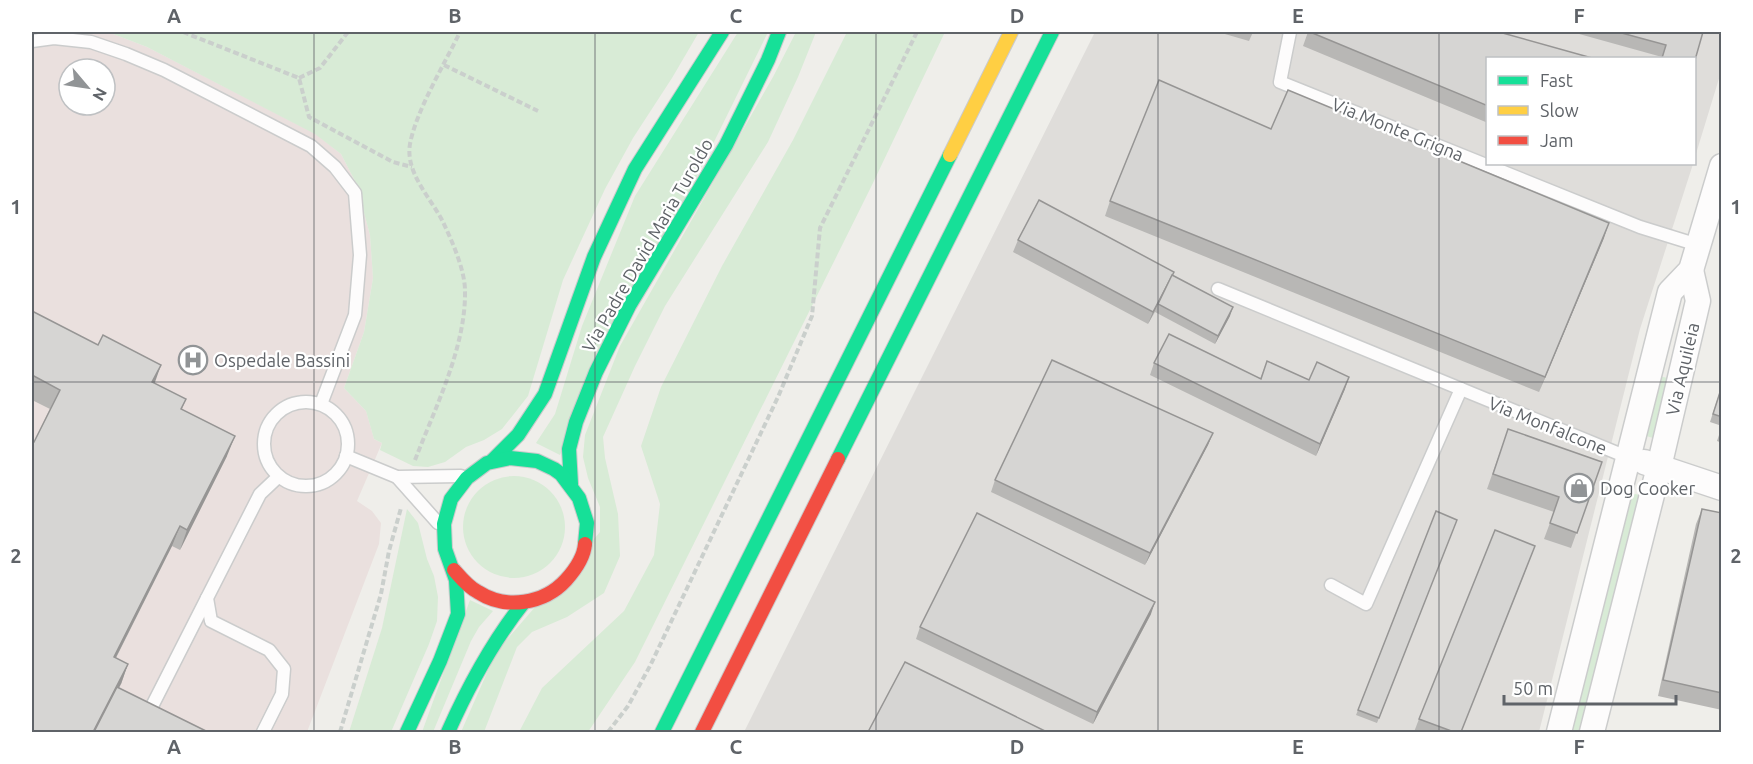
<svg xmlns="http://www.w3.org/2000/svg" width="1753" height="764" font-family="Ubuntu,sans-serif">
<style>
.industrial{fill:#dfddda}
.medical{fill:#eae0de;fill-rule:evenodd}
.green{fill:#d8ebd6}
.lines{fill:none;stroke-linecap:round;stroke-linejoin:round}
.lane-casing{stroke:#cbcccc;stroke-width:15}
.street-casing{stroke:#cbcccc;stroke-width:27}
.fast-casing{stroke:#cacacb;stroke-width:16}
.slow-casing{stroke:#cacacb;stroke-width:16}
.jam-casing{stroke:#cacacb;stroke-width:16}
.path{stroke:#cacfcc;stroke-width:4;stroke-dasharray:6 3;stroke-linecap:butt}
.lane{stroke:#fdfcfc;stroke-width:12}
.street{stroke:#fdfcfc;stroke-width:24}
.fast{stroke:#16e098;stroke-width:14}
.slow{stroke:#ffcf43;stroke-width:14}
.jam{stroke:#f24e42;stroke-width:14}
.wall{fill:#b8b7b5}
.shaded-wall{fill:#969594}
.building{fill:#d6d5d3;stroke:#969594;stroke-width:1.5}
.grid{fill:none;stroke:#5f6368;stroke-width:1.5;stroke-opacity:0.55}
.labels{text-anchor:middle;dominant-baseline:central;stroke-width:4.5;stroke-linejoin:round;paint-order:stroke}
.street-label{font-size:18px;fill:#5f6368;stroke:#fff}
.poi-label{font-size:18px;fill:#5f6368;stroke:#fff;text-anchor:start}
.neatline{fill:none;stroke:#5f6368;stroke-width:2}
.grid-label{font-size:20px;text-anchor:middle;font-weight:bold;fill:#5f6368}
</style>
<rect width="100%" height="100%" fill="#efeeea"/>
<!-- industrial -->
<polygon class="industrial" points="1095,32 1721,32 1721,72 1695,157 1694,58 1488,58 1488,164 1693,164 1640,329 1539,732 744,732"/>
<!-- medical -->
<path class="medical" d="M32 32H108L147 47 316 134 341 154 356 183 370 235 373 278 364 332 344 388 366 411 374 439 382 443 357 501 372 511 381 523 379 544 307 732H32ZM69 69H105V105H69Z"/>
<!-- green -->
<g class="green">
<polygon points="108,32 699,32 672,78 633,138 605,189 563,280 528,396 502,429 484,440 466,447 445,462 428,467 413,466 380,450 382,443 374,439 366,411 344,388 364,332 373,278 370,235 356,183 341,154 315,134 147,47"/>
<polygon points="738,32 768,32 560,455 536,443 555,414 582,326 635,196"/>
<polygon points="796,32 816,32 798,77 768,142 665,306 635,366 603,437 605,458 618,514 620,556 604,593 567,617 532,632 517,647 484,732 461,732 496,652 600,532 600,507 588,478 583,457 585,435 620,346 773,77"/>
<polygon points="847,32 945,32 872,185 635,662 588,732 519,732 542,688 624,611 654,555 660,504 641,446 661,387 722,266 793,140"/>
<polygon points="1658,376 1668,378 1653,438 1643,435"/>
<circle cx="514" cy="527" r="51"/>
<polygon points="1630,493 1640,495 1581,732 1571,732"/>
<polygon points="407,509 418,523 427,559 434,576 438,597 437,621 429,644 391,732 349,732 382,628"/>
<polygon points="470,600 493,611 479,627 471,641 433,732 422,732"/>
</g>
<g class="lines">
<!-- lane casing -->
<g class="lane-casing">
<g id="lane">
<polyline points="1290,32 1280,82 1640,227 1698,245"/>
<polyline points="32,41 54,38 91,42 126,54 164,70 311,146 335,167 355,193 360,255 355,315 321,404"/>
<polyline points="1218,289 1461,389"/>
<circle cx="306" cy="444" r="42"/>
<polyline points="346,456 397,477 461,476"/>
<polyline points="397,477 438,523"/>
<polyline points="1331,585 1366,604 1461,389 1627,457"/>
<polyline points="146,718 207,598"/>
<polyline points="263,732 282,694 284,669 269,650 211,621 207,598 260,494 278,477"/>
</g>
</g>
<!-- street casing -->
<g class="street-casing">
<g id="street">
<polyline points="1644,462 1722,488"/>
<polyline points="1559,732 1670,292 1691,270 1722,166"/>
<polyline points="1592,732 1659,467 1698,301 1691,270"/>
</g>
</g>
<!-- fast casing -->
<g class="fast-casing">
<g id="fast">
<polyline points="838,459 1052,32"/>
<polyline points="492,461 518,435 545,394 594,257 635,169 722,32"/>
<polyline points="571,484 569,449 576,422 596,372 629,306 726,145 768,60 779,32"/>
<polyline points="407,732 440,661 458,614 456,580 445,549 444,524 451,499 467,478 487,463 510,458 537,461 554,469 561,474 579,498 587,523 585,544"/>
<path d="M448 732C469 685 492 642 524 602"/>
<polyline points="662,732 950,155"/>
</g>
</g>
<!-- slow casing -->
<g class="slow-casing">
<polyline id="slow" points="950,155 1011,32"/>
</g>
<!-- jam casing -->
<g class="jam-casing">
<g id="jam">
<path d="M454 570C461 578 468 587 478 592 506 610 544 604 566 580 575 570 584 557 585 544"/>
<polyline points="702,732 838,459"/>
</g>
</g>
<!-- path -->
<g class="path">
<polyline points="183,32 299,78 309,117 393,162 412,167"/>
<polyline points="444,65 538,111"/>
<polyline points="299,78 320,68 348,32"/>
<path d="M415 460C435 408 466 347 465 291 465 270 452 241 443 222 431 198 405 173 410 144 416 111 445 63 460 32"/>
<polyline points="340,732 381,594 389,551 401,508"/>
<polyline points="608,732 628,706 650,666 778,397 812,316 820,228 917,32"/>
</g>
<!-- lane -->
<use href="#lane" class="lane"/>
<!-- street -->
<use href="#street" class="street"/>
<!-- fast -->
<use href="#fast" class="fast"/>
<!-- slow -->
<use href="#slow" class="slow"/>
<!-- jam -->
<use href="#jam" class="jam"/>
</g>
<!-- wall -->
<g class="wall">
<polygon points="1218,32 1253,32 1249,41"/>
<polygon points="1308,32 1499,32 1488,58 1488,123 1303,46"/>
<polygon points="1572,32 1703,32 1695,58 1661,58 1662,57"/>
<polygon points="1271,129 1604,238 1539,392 1105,216 1110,201"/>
<polygon points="1018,240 1174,272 1172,275 1230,316 1215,344 1155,312 1148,324 1013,252"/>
<polygon points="32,311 154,383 186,399 182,409 227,456 180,550 172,546 116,658 128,664 121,684 34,442 50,409 32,400"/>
<polygon points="1267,361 1309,380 1345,389 1316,456 1150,375 1154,363 1260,379"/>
<polygon points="1722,385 1722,426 1710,422"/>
<polygon points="1722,426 1722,443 1717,441"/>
<polygon points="1508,429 1602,462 1571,548 1544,539 1554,512 1487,489"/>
<polygon points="1213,433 1208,445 1145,565 991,492 995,480"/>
<polygon points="1702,509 1722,513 1722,710 1658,696 1696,524"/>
<polygon points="1436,511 1457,520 1377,723 1356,715"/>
<polygon points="1527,567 1461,732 1414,732 1419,719"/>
<polygon points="1151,614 1093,724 916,639 920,627"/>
</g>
<!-- shaded-wall -->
<g class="shaded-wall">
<polygon points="1609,223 1604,238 1539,392 1545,377"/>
<polygon points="1174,272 1169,284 1158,304 1148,324 1153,312"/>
<polygon points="1233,307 1230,316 1215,344 1218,336"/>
<polygon points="161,365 154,385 152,382"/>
<polygon points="1349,377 1345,389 1316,456 1320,444"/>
<polygon points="1213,433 1208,445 1145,565 1150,553"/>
<polygon points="235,436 227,456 180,550 187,530"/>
<polygon points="180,526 172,546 106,677 114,657"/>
<polygon points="1155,602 1151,614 1093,724 1097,712"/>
<polygon points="128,664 121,684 96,732 93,732"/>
</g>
<!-- building -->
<g class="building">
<polygon points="1310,32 1499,32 1592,58 1488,58 1488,106"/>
<polygon points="1618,32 1703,32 1695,60 1695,58 1662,58 1666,45"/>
<polygon points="1159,80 1271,129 1288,90 1609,223 1545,377 1110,201"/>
<polygon points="1039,200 1174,272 1153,312 1018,240"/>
<polygon points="1172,275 1233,307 1218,336 1158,304"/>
<polygon points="32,311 98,345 103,335 161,365 152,382 186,399 181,409 235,436 187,530 180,526 114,657 128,664 93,732 32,732 32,441 34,442 60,390 32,375"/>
<polygon points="1169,334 1261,379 1267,361 1309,380 1317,362 1349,377 1320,444 1154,363"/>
<polygon points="1052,360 1213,433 1150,553 995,480"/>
<polygon points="1722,386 1722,417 1713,414"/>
<polygon points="1508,429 1602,462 1577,533 1550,523 1559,497 1493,474"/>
<polygon points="1702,509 1722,513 1722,693 1663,680"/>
<polygon points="1436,511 1457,520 1379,718 1358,710"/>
<polygon points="977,513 1155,602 1097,712 920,627"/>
<polygon points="1495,530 1535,546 1461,732 1454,732 1419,719"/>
<polygon points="905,662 1047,732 868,732"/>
<polygon points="117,687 208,732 94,732"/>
</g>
<!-- grid -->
<path class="grid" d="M314 32V732M595 32V732M876 32V732M1158 32V732M1439 32V732M32 382H1722"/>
<!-- icons -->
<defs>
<g id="hospital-ring" transform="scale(1.5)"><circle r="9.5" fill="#fff" stroke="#919496" stroke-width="1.5"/><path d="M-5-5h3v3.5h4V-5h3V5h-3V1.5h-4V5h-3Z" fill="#919496"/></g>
<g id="shop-ring" transform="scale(1.5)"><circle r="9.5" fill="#fff" stroke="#919496" stroke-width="1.5"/><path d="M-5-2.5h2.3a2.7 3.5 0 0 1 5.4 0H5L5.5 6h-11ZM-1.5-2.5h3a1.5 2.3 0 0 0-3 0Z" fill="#919496"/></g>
</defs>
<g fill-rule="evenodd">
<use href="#hospital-ring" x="193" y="360"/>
<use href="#shop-ring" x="1579" y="488"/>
</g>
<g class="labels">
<!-- street labels -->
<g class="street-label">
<text transform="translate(1398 129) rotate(22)">Via Monte Grigna</text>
<text transform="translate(647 245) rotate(-60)">Via Padre David Maria Turoldo</text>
<text transform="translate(1682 369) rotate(-77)">Via Aquileia</text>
<text transform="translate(1548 425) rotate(22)">Via Monfalcone</text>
</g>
<!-- poi labels -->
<g class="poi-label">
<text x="214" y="360">Ospedale Bassini</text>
<text x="1600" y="488">Dog Cooker</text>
</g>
</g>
<!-- border -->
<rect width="1753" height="764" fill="none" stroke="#ffffff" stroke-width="66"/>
<!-- legend -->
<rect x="1486" y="57" width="210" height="108" fill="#ffffff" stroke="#bfc1c3" stroke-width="1.5"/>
<rect x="1498" y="76" width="30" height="9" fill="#16e098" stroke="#bfc1c3" stroke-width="1.5"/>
<text x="1540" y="87" font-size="18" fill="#5f6368">Fast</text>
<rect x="1498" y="106" width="30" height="9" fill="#ffcf43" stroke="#bfc1c3" stroke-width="1.5"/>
<text x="1540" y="117" font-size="18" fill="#5f6368">Slow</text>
<rect x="1498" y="136" width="30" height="9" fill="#f24e42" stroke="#bfc1c3" stroke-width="1.5"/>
<text x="1540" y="147" font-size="18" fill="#5f6368">Jam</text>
<!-- north arrow -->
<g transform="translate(87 87) rotate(119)"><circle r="28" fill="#ffffff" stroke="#bfc1c3" stroke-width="1.5"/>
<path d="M0-4.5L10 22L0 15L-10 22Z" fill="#919496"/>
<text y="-9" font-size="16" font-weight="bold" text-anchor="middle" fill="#5f6368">N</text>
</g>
<!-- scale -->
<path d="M1504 695v9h172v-9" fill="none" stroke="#5f6368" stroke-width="3"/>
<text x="1513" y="695" font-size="18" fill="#5f6368" stroke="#ffffff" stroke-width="4.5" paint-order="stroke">50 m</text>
<rect x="33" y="33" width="1687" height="698" class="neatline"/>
<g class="grid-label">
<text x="174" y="23">A</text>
<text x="455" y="23">B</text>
<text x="736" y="23">C</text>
<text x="1017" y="23">D</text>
<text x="1298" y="23">E</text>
<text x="1579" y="23">F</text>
<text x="16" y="214">1</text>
<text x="1736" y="214">1</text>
<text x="16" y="563">2</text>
<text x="1736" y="563">2</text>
<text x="174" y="754">A</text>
<text x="455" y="754">B</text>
<text x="736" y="754">C</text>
<text x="1017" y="754">D</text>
<text x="1298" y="754">E</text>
<text x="1579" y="754">F</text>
</g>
</svg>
